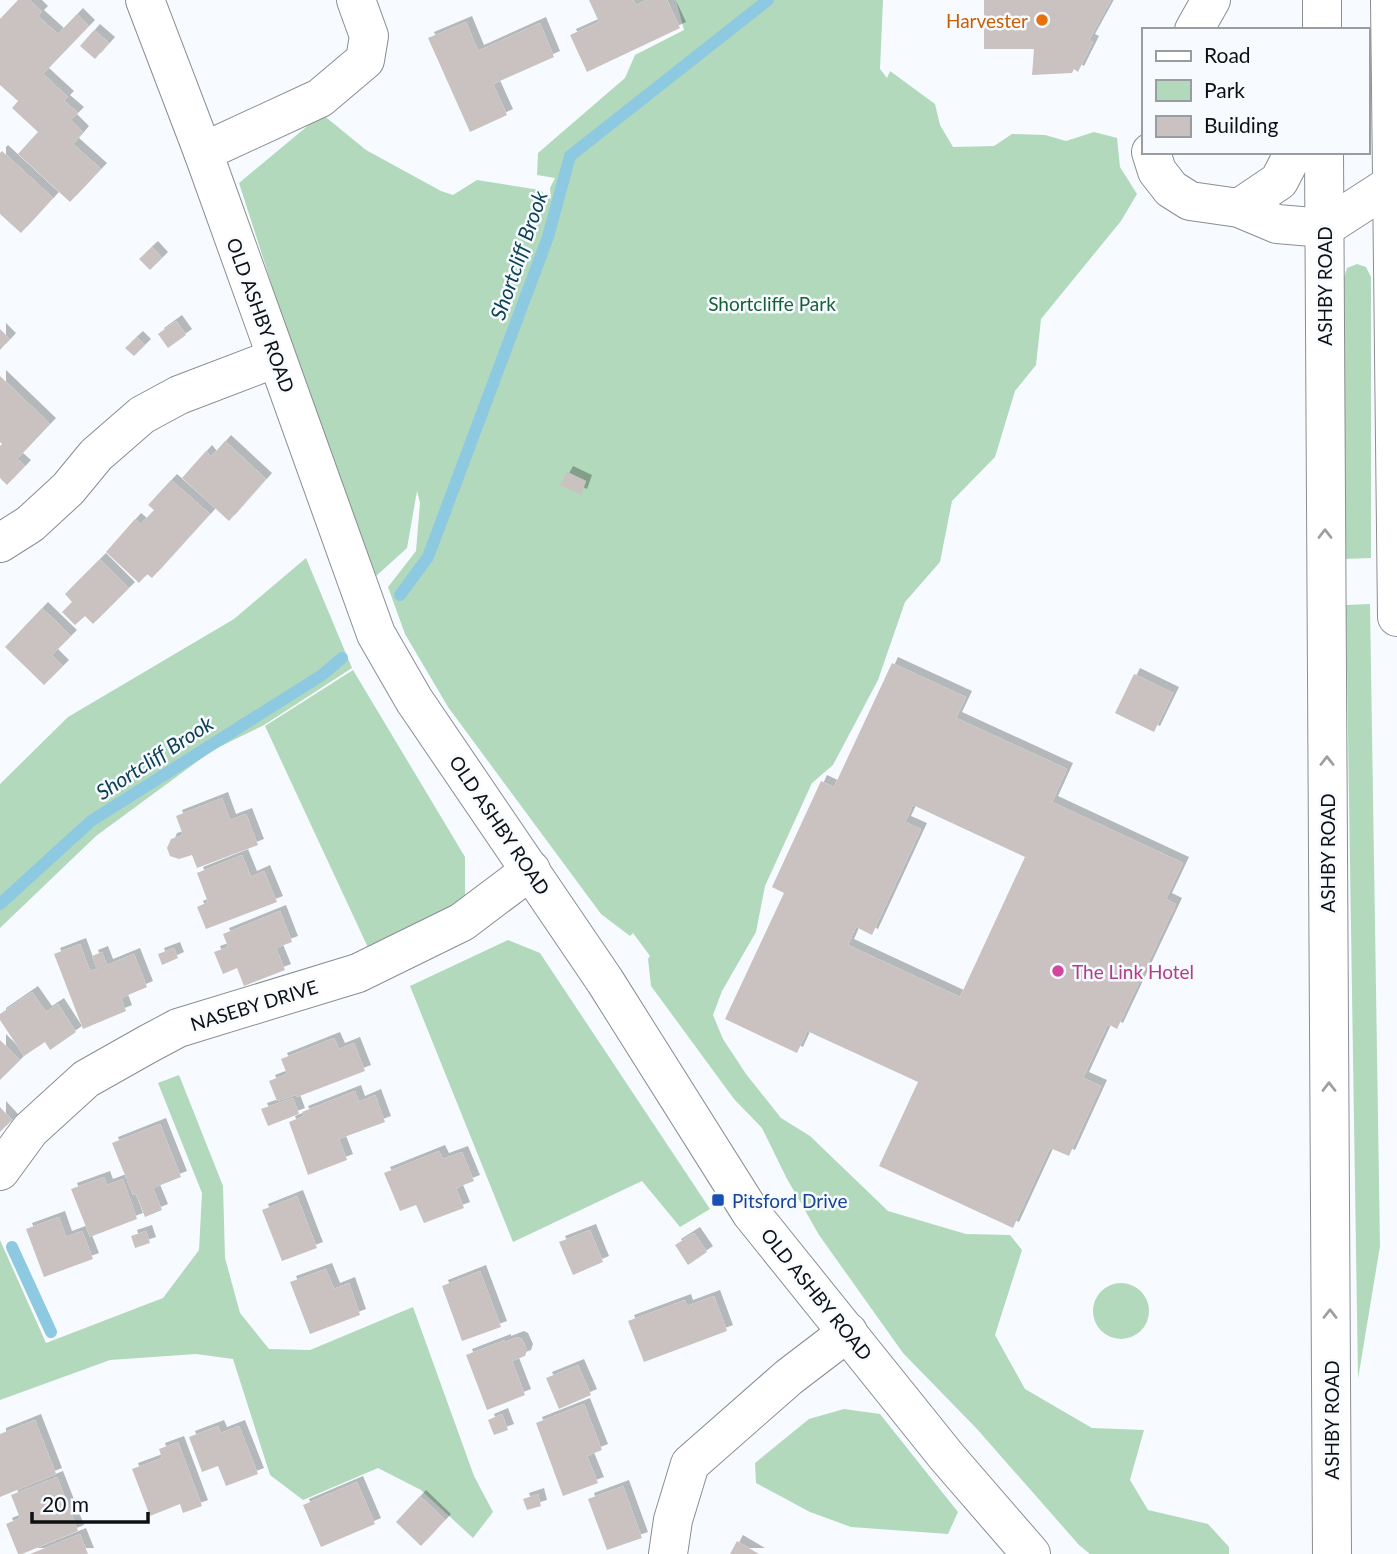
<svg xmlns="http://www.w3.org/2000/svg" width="1397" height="1554" font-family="Lato,sans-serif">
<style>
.green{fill:#b2d9bc}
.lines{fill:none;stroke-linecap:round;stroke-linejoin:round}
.stream{stroke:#8ec9e2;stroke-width:12}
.building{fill:#c9c2c1;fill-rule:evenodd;filter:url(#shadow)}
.street-casing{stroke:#898e92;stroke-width:40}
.secondary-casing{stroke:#898e92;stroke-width:40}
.primary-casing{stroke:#898e92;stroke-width:40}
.street{stroke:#fff;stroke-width:38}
.secondary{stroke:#fff;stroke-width:38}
.primary{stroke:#fff;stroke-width:38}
.oneway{stroke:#9f9fa0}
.food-dot{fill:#e8710a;stroke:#f7fbff;stroke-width:2.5}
.hotel-dot{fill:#d1479c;stroke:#f7fbff;stroke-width:2.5}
.transit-dot{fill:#1a4fb4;stroke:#f7fbff;stroke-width:2.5}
.labels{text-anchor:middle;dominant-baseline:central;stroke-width:5;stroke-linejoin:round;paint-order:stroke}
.food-label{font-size:19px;fill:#c56008;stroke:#f7fbff;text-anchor:end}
.street-label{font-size:19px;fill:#0f1012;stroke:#f7fbff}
.park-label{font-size:19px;fill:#175f34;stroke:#f7fbff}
.hotel-label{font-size:19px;fill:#b23c85;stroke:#f7fbff;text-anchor:start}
.transit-label{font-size:19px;fill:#164399;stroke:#f7fbff;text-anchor:start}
.water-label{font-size:21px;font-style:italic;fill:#0e4153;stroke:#f7fbff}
</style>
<defs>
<filter id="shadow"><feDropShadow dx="6" dy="-6" stdDeviation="0" flood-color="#0004"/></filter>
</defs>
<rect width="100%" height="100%" fill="#f7fbff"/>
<!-- green -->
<g class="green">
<polygon points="676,0 883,0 880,69 887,78 890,71 935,104 940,125 953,147 994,146 1012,134 1045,135 1066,141 1094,132 1117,138 1120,167 1137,194 1121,221 1041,319 1036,365 1015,391 995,457 952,501 940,562 905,602 878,680 833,765 812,783 765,886 756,932 722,991 713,1015 723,1039 746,1074 781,1118 810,1136 888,1211 966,1234 1010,1235 1022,1250 995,1335 1025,1389 1092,1428 1144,1430 1130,1480 1148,1510 1208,1524 1229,1547 1229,1554 1090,1554 1079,1545 977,1429 903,1353 819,1235 786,1177 762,1128 734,1099 651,986 648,959 650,956 633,933 630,936 601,914 448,707 405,634 388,587 416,551 420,503 417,491 407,548 375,577 304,385 239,183 322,114 366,150 441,191 453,195 477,180 540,190 551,199 550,188 555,178 537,175 538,153 625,78 635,55 684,30"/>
<polygon points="1357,264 1366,267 1371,277 1371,558 1344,559 1344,278 1347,268"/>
<polygon points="306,558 352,668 264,725 213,750 96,836 0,928 0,784 68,717 234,619"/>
<polygon points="1370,604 1380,1246 1358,1379 1346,605"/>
<polygon points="353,670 465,857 465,908 371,954 265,726"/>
<polygon points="508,940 540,953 710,1209 680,1227 642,1181 513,1242 410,986"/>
<polygon points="179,1075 223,1186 225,1258 240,1313 269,1349 310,1350 413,1307 474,1476 493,1512 473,1538 421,1490 378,1468 303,1500 270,1475 233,1359 196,1354 110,1360 0,1400 0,1240 46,1343 163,1298 199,1250 202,1193 158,1083"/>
<circle cx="1121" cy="1311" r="28"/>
<polygon points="844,1409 880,1414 958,1512 948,1534 851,1527 810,1512 756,1483 755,1463 809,1419"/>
</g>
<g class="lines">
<!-- stream -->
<g class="stream">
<polyline points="400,595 428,557 548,237 570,156 768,0"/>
<polyline points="0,904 91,821 322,675 342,658"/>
<polyline points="12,1247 51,1332"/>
</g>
</g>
<!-- building -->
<g class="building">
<polygon points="18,0 30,0 42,12 38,16 58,34 77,14 89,26 43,74 68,97 64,101 78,113 71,120 83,132 73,144 101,169 70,202 18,154 38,132 12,108 18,101 0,85 0,19"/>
<polygon points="589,0 633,0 636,5 647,0 667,0 680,28 587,72 570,35 599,22"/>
<polygon points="984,0 1111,0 1089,40 1093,42 1078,72 1074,69 1072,73 1032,75 1034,49 984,49"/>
<polygon points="466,22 478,51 540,23 554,57 493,84 507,115 470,132 428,38"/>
<polygon points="94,30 109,43 95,59 80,46"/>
<polygon points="2,151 53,198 21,233 0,214 0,153"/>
<polygon points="152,247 162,258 150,270 139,259"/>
<polygon points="176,321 186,335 168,348 158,334"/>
<polygon points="0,329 10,339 0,350"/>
<polygon points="137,337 145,345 134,356 125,348"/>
<polygon points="0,376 50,424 17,459 25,466 7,485 0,478 0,446 2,444 0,442"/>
<polygon points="225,441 266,479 229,521 182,478 206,451 211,457"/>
<polygon points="567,472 586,481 581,495 560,485"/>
<polygon points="171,480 210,514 152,578 147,574 139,583 106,552 135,519 141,524 154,510 148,505"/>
<polygon points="100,559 129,588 93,624 85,616 75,625 62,612 72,602 65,594"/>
<polygon points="42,608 71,636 52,655 63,666 44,685 5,647"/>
<path d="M892 663 966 697 956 718 1067 769 1052 802 1183 863 1166 899 1176 904 1117 1029 1108 1024 1083 1078 1101 1086 1069 1156 1050 1148 1013 1228 879 1166 918 1082 807 1031 797 1053 725 1019 784 893 772 887 821 781 834 787ZM913 805 1025 857 960 997 848 945 856 927 872 935 921 829 905 822Z"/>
<polygon points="1134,674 1173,693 1154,732 1115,713"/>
<polygon points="222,798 230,820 246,814 258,845 197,868 192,855 179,859 170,856 167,848 171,839 183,835 176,816"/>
<polygon points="242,855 251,877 264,871 277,902 206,929 197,907 208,902 197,873"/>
<polygon points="280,911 292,942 276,948 285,970 244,986 237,968 223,974 214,952 228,947 223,934"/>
<polygon points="80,944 90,971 97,969 92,956 102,952 107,965 134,954 147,987 121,998 126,1011 83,1029 54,954"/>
<polygon points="174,948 178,958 162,965 158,954"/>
<polygon points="32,992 46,1012 58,1004 76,1032 50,1050 45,1042 24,1056 0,1020 0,1014"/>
<polygon points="334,1038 339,1049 354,1043 365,1071 297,1097 296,1095 277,1101 269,1081 287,1074 281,1059"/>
<polygon points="0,1040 20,1060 0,1080"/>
<polygon points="355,1091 359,1102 375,1095 385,1122 339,1139 347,1160 308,1175 289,1122 304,1116 302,1112"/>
<polygon points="293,1098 299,1114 268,1126 261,1109"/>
<polygon points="0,1107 12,1120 0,1132"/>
<polygon points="160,1124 181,1177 153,1188 162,1210 145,1217 136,1194 133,1195 112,1143"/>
<polygon points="439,1151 443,1159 462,1152 474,1181 456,1188 464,1208 424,1223 416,1205 400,1211 384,1173"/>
<polygon points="104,1177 107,1185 123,1179 137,1219 90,1237 71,1189"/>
<polygon points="297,1196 317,1248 282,1261 262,1210"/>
<polygon points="59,1217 66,1237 82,1231 93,1259 44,1277 26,1229"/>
<polygon points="590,1230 603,1262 573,1275 559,1242"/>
<polygon points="146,1231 150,1243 135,1248 131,1236"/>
<polygon points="694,1233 707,1252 688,1265 675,1245"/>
<polygon points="326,1269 334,1289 349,1283 360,1315 310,1334 290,1282"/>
<polygon points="480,1271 501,1327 462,1341 442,1286"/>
<polygon points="714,1296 727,1331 644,1362 628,1321 685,1300 687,1306"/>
<polygon points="518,1337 522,1339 527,1350 525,1356 512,1361 525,1395 487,1410 466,1355 505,1340 505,1342"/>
<polygon points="578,1365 591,1395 559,1409 546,1378"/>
<polygon points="584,1404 602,1450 587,1456 598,1483 563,1496 536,1423"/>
<polygon points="502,1414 508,1430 494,1435 488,1420"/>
<polygon points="35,1420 56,1474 0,1497 0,1434"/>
<polygon points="218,1426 221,1433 239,1426 258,1474 226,1486 218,1466 202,1472 189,1437"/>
<polygon points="178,1442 202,1506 183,1513 180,1504 150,1516 132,1469 162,1458 159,1449"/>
<polygon points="57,1477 78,1531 22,1554 18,1554 6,1524 20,1518 11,1495"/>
<polygon points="357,1482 375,1524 321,1547 303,1505"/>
<polygon points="623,1486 642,1538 607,1550 588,1499"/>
<polygon points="538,1494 541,1506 527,1510 523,1499"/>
<polygon points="420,1496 445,1520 421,1546 396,1522"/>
<polygon points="80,1534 88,1554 30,1554"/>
<polygon points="737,1541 759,1554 730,1554"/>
</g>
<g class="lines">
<!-- street casing -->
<g class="street-casing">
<g id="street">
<polyline points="1194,30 1211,0"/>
<polyline points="203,152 320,98 365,60 369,36 356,0"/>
<polyline points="1151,152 1157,171 1171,189 1190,201 1239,208 1277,224 1324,228 1392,184"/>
<polyline points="1239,208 1279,181 1294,152"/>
<polyline points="0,543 30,524 68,489 96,455 142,415 179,395 276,358"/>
<polyline points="0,1171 30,1130 86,1079 148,1044 178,1028 358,973 462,922 531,870"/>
<polyline points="668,1554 673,1520 690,1464 789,1377 848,1332"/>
</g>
</g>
<!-- secondary casing -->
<g class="secondary-casing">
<polyline id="secondary" points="145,0 203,152 376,634 414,700 605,981 751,1213 947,1457 1031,1554"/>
</g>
<!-- primary casing -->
<g class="primary-casing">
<g id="primary">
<polyline points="1322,0 1322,30"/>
<polyline points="1390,0 1397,617"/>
<polyline points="1324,152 1332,1554"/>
</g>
</g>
<!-- street -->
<use href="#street" class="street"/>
<!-- secondary -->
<use href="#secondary" class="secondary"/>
<!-- primary -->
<use href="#primary" class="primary"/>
</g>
<!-- one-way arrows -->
<defs><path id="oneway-chevron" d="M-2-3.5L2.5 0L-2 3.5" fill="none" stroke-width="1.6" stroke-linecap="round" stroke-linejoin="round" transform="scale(1.75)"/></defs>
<g class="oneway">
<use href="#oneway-chevron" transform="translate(1325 534) rotate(-90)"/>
<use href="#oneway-chevron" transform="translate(1327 761) rotate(-90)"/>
<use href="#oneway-chevron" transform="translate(1329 1087) rotate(-90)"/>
<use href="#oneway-chevron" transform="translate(1330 1314) rotate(-90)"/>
</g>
<!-- markers -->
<circle class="food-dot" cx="1042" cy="20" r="7"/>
<circle class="hotel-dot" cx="1058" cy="971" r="7"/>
<rect class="transit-dot" x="711" y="1193" width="14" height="14" rx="3.5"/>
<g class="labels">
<!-- food labels -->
<g class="food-label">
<text x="1028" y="20">Harvester</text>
</g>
<!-- street labels -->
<g class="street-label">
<text transform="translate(1324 286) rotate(-90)">ASHBY ROAD</text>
<text transform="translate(261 315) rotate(70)">OLD ASHBY ROAD</text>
<text transform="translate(500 825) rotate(56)">OLD ASHBY ROAD</text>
<text transform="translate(1327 853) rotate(-90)">ASHBY ROAD</text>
<text transform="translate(254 1005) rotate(-17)">NASEBY DRIVE</text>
<text transform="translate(817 1294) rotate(51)">OLD ASHBY ROAD</text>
<text transform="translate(1331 1420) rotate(-90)">ASHBY ROAD</text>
</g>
<!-- park labels -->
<g class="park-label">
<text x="772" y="303">Shortcliffe Park</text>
</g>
<!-- hotel labels -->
<g class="hotel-label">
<text x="1072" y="971">The Link Hotel</text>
</g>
<!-- transit labels -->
<g class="transit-label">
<text x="732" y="1200">Pitsford Drive</text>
</g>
<!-- water labels -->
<g class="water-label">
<text transform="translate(518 255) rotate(-71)">Shortcliff Brook</text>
<text transform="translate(154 757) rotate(-33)">Shortcliff Brook</text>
</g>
</g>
<!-- legend -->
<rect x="1142" y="28" width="228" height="126" fill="#f7fbff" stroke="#9a9da0" stroke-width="2"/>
<rect x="1156" y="51" width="35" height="10" fill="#ffffff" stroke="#9a9da0" stroke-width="2"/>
<text x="1204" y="63" font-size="21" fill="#0f1012">Road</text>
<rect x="1156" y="80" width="35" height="21" fill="#b2d9bc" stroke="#9a9da0" stroke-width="2"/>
<text x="1204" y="98" font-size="21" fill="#0f1012">Park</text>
<rect x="1156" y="116" width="35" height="21" fill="#c9c2c1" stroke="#9a9da0" stroke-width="2"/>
<text x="1204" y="133" font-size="21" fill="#0f1012">Building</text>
<!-- scale -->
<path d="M32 1512v10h116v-10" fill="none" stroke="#0f1012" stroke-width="3.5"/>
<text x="42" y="1512" font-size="21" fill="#0f1012" stroke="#f7fbff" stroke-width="5" paint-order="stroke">20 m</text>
</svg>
